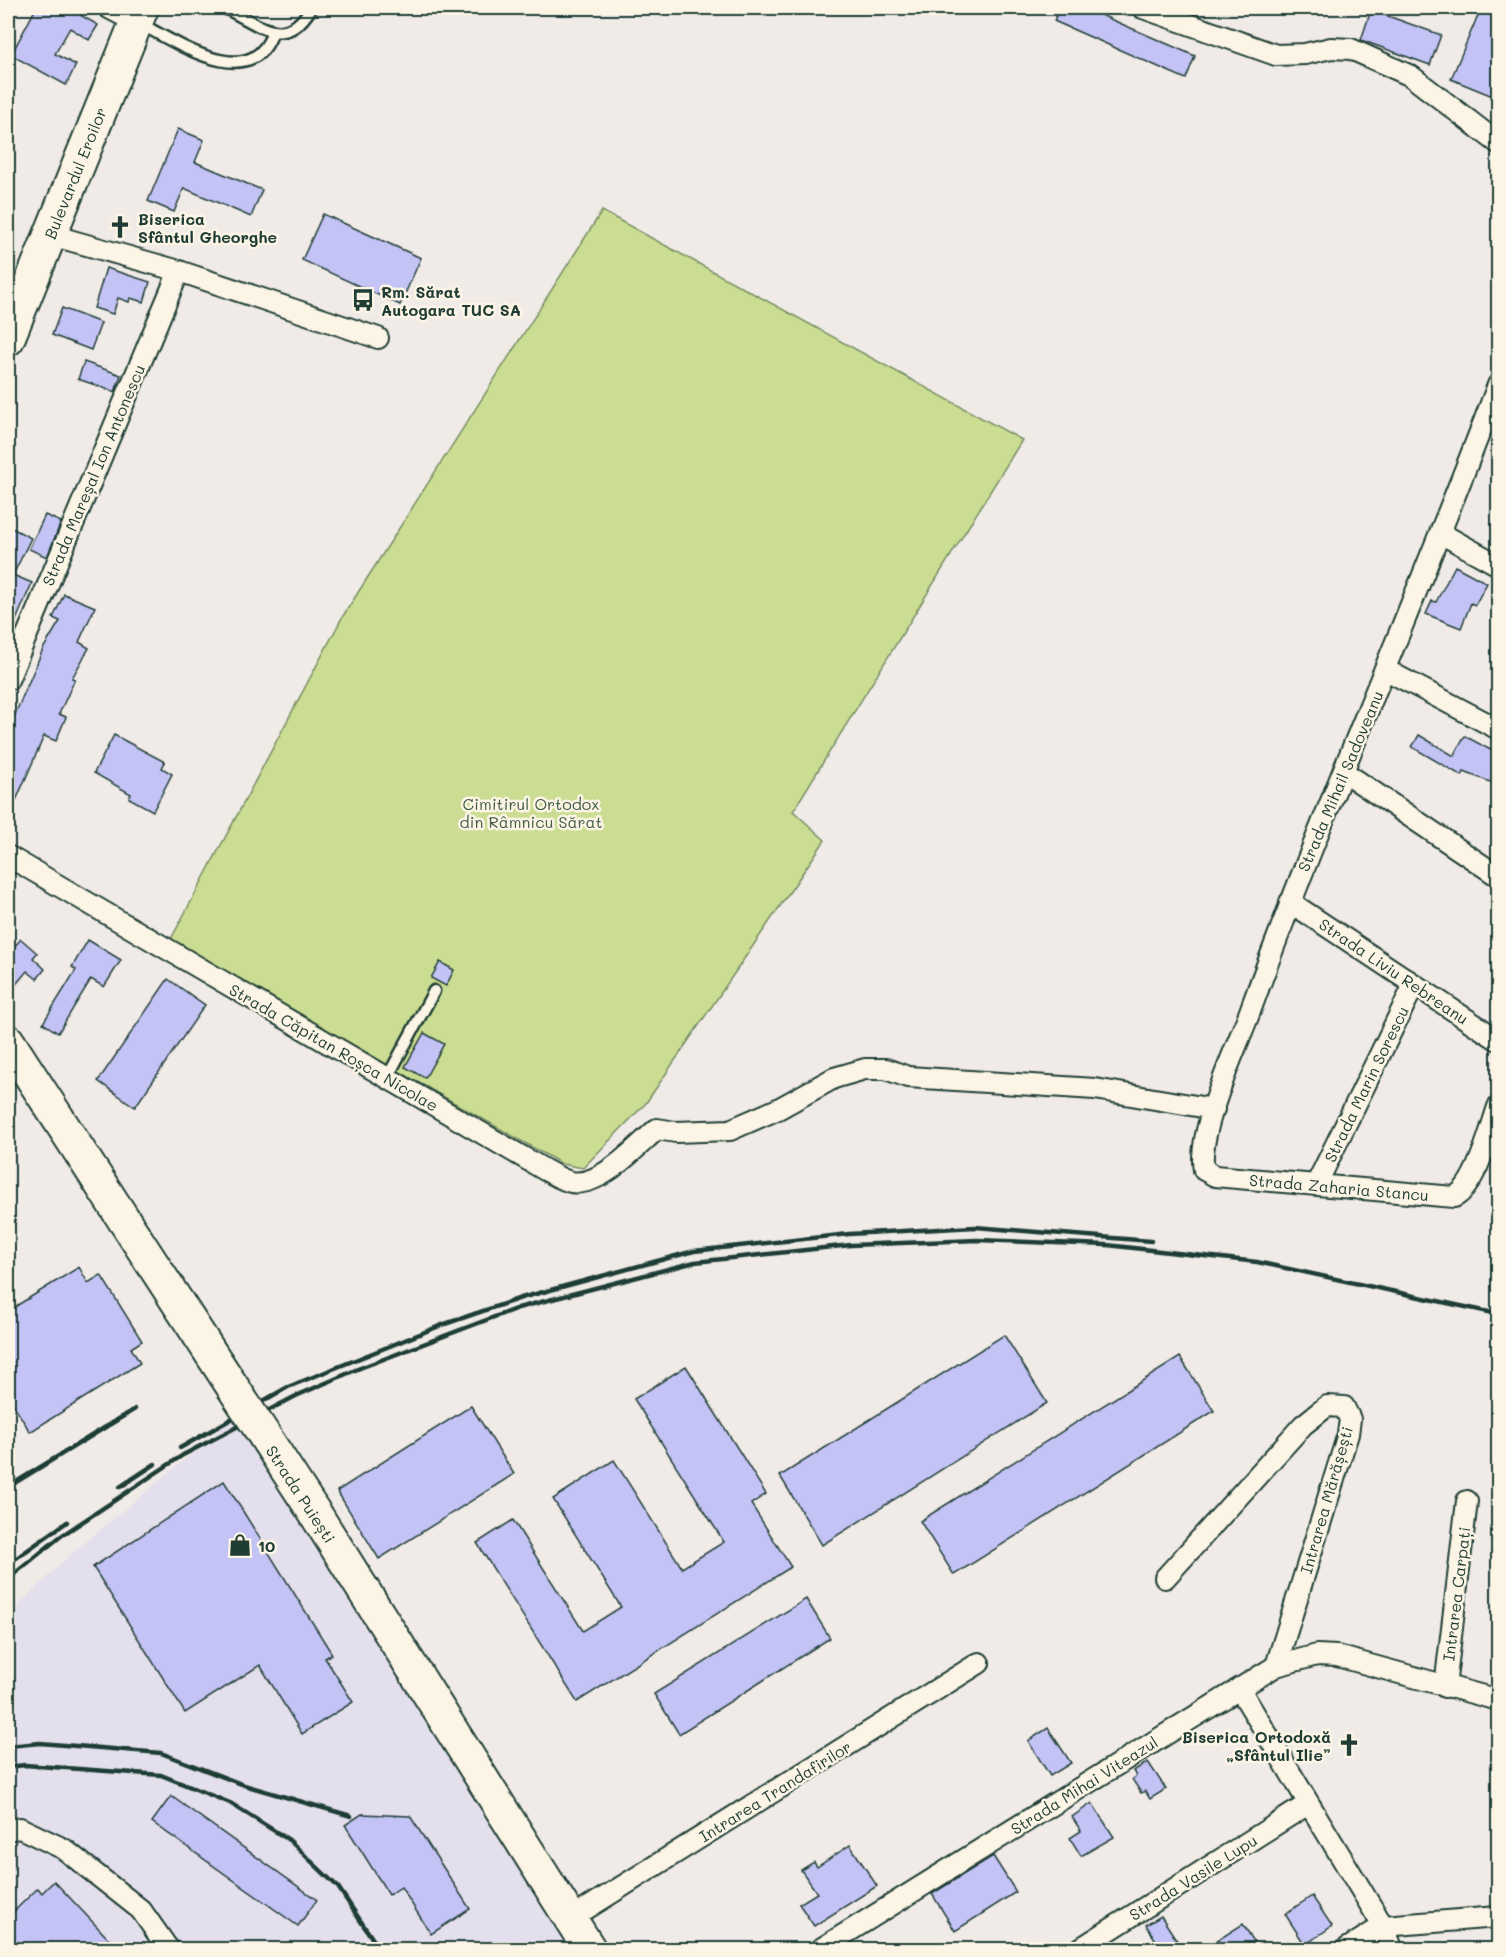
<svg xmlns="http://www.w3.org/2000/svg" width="1506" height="1957" font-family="Mali,sans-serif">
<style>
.built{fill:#e4dfec}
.green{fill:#cbdd92;stroke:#758d63;stroke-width:1.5}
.building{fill:#c4c3f6;stroke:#1f3d34;stroke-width:1.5}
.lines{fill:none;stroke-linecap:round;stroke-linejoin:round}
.service-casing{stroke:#1f3d34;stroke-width:15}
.minor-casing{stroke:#1f3d34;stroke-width:24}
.primary-casing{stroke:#1f3d34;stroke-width:36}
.service{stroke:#fcf5e5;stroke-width:10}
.minor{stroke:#fcf5e5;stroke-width:20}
.primary{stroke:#fcf5e5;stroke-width:32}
.rail{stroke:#1f3d34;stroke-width:4.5}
.primary-bridge-casing{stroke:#1f3d34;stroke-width:36;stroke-linecap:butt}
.primary-bridge{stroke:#fcf5e5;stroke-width:32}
.labels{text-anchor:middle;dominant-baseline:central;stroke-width:5;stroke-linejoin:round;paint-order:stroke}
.street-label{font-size:16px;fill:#1f3d34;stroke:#fcf5e5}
.poi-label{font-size:16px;font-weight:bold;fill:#1f3d34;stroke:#fcf5e5;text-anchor:start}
.park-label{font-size:16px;fill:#415d47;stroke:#fcf5e5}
</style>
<rect width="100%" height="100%" fill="#f1ebe8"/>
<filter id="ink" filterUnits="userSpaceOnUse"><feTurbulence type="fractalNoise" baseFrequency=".0167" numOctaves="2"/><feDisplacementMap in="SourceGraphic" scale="12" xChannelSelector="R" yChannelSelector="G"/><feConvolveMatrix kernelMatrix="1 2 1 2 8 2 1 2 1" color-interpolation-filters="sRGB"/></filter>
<g filter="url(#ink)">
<!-- built -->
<polygon class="built" points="252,1399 600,1949 8,1949 8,1856 17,1848 8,1833 8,1615 73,1552 206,1442"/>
<!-- green -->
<polygon class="green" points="602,211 1022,440 793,811 825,840 646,1103 583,1168 562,1164 170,941 343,616"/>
<!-- building -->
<g class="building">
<polygon points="36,8 68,8 98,25 89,40 70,28 55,54 76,65 66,85 11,55"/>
<polygon points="1059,8 1085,8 1195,56 1186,79 1054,21"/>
<polygon points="1481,8 1498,13 1498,89 1495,97 1451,79"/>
<polygon points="1371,10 1441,35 1430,65 1361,40"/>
<polygon points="178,129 204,140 195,162 262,190 251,217 184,188 174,212 148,201"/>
<polygon points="323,214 421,258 400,305 302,260"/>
<polygon points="106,268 150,282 144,302 130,298 129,302 118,298 113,314 94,308"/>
<polygon points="62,308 101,323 91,350 52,335"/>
<polygon points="84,362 121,375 115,392 78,379"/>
<polygon points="45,515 61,522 47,557 29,549"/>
<polygon points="8,526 31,538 13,575 32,583 8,639"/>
<polygon points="1455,566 1487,583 1475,605 1471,603 1461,628 1426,614 1432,601 1436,602"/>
<polygon points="64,594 95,607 79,642 89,648 72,678 75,679 59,714 66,717 56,741 44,736 8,819 8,731 43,649 60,621 53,618"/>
<polygon points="114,735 165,762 162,768 172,774 153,811 129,798 131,794 94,773"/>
<polygon points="1419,735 1454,756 1465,736 1498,754 1498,785 1464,772 1462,776 1412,747"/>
<polygon points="21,939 37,953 33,958 45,969 37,979 27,971 8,994 8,943 13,948"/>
<polygon points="88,940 121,960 104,987 91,979 58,1033 43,1023 76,970 72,967"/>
<polygon points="440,962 454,970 446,986 431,978"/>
<polygon points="168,979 205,1005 135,1107 98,1081"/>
<polygon points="424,1033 444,1044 425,1078 405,1067"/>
<polygon points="79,1267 88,1283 101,1275 142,1341 131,1348 140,1363 30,1432 8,1396 8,1311"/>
<polygon points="1004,1335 1047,1403 822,1545 780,1476"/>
<polygon points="1180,1357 1214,1411 954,1575 920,1521"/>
<polygon points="686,1366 766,1494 751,1504 791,1567 577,1702 477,1543 513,1520 583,1631 621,1607 553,1499 614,1460 682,1568 724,1542 634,1399"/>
<polygon points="471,1406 514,1474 379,1559 337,1491"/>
<polygon points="224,1481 332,1654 325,1658 353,1702 302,1734 260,1665 185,1713 93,1567"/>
<polygon points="806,1599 830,1638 679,1734 654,1694"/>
<polygon points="1048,1728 1071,1763 1050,1776 1028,1741"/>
<polygon points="1148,1762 1166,1789 1150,1799 1145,1791 1141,1793 1132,1779 1136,1776 1133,1771"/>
<polygon points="171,1796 317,1900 298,1926 152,1822"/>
<polygon points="1092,1803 1114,1837 1081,1856 1070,1838 1081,1831 1072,1817"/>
<polygon points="362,1814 410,1816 470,1909 431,1934 401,1887 389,1895 345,1825"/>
<polygon points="850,1845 877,1886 814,1926 799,1904 817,1893 801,1870 814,1862 817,1867"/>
<polygon points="993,1856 1016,1892 955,1931 932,1894"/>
<polygon points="54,1881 119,1950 8,1950 8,1917 38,1888 42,1893"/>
<polygon points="1312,1896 1332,1926 1305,1945 1285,1914"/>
<polygon points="1161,1916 1183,1950 1162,1950 1146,1925"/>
<polygon points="1243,1924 1255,1943 1245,1950 1202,1950"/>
</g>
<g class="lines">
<!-- service casing -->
<g class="service-casing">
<g id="service">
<path d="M225 8C260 25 285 51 311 8"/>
<path d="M139 23C175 42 253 95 273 31"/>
<polyline points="387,1078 434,991"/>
</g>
</g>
<!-- minor casing -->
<g class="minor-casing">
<g id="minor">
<polyline points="109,8 136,22"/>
<polyline points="1143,8 1276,55 1305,54 1331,48 1351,49 1411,76 1498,143"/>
<polyline points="51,235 179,271 378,338"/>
<path d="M1498 385C1418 596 1326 802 1249 1014 1235 1051 1196 1135 1204 1170L1215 1176 1454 1197C1476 1187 1490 1130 1498 1107"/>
<polyline points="1442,534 1498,565"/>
<polyline points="1386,670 1498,729"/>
<polyline points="8,680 179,271"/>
<polyline points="1344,772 1498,876"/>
<path d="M8 856 545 1170C553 1174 562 1180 571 1182 600 1188 637 1146 657 1129L676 1132 730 1130 778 1109 834 1078 865 1069H886L908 1077 1095 1089 1214 1109"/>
<polyline points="1290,902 1498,1040"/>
<polyline points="1317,1183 1414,985"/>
<polyline points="1165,1578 1303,1425 1327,1406 1344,1407 1350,1419 1348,1434 1276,1666"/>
<polyline points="1445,1687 1467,1501"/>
<polyline points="1239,1688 1383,1926 1393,1950"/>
<polyline points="8,1830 20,1828 64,1849 141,1910 169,1950"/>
<polyline points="570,1919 979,1663"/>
<polyline points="819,1950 1276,1666 1317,1655 1337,1656 1498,1700"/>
<polyline points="1078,1950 1308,1804"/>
<polyline points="1345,1950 1383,1926 1498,1917"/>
</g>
</g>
<!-- primary casing -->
<g class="primary-casing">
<g id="primary">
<polyline points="8,339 142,8"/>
<polyline points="8,1041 124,1220"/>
<polyline points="318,1518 590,1950"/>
</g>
</g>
<!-- service -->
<use href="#service" class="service"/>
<!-- minor -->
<use href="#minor" class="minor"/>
<!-- primary -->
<use href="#primary" class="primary"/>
<!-- rail -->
<g class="rail">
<polyline points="180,1448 288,1387 442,1325 521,1298 694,1251 849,1234 975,1227 1151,1241"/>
<polyline points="8,1487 135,1409"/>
<polyline points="120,1487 155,1464"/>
<polyline points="8,1564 67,1522"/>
<polyline points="8,1579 61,1536 183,1455 296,1396 360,1368 518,1308 695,1262 851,1245 977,1240 1107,1245 1257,1262 1498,1314"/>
<polyline points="8,1746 40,1743 161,1753 244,1785 351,1816"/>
<polyline points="8,1767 25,1765 161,1775 230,1803 289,1840 338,1887 380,1950"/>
</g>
<!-- primary-bridge casing -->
<g class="primary-bridge-casing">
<polyline id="primary-bridge" points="124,1220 318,1518"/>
</g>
<!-- primary-bridge -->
<use href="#primary-bridge" class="primary-bridge"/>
</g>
</g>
<!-- icons -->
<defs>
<g id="church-bare" transform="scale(1.8)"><path d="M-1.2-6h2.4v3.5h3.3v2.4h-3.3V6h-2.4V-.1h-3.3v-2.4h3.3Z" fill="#1f3d34" stroke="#fcf5e5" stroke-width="2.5" paint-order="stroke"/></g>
<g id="bus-bare" transform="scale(1.8)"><path d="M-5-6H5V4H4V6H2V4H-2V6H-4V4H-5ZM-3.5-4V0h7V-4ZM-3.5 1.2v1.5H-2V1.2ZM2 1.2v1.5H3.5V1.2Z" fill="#1f3d34" stroke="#fcf5e5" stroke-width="2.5" paint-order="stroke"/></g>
<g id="shop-bare" transform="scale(1.8)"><path d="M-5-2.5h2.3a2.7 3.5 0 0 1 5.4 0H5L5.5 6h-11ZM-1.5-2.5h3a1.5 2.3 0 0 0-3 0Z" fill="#1f3d34" stroke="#fcf5e5" stroke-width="2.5" paint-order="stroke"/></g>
</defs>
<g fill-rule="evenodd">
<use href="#church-bare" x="120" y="227"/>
<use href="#bus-bare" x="363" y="300"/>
<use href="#shop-bare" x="240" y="1545"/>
<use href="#church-bare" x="1349" y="1745"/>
</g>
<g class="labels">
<!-- street labels -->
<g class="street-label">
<text transform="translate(75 173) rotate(-68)">Bulevardul Eroilor</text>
<text transform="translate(93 475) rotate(-67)">Strada Mareșal Ion Antonescu</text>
<text transform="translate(1340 781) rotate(-67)">Strada Mihail Sadoveanu</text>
<text transform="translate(1394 971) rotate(34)">Strada Liviu Rebreanu</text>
<text transform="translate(334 1047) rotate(30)">Strada Căpitan Roșca Nicolae</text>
<text transform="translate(1366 1084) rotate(-64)">Strada Marin Sorescu</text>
<text transform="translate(1339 1187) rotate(5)">Strada Zaharia Stancu</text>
<text transform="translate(301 1494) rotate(57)">Strada Puiești</text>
<text transform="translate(1326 1500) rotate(-74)">Intrarea Mărășești</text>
<text transform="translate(1456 1594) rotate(-83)">Intrarea Carpați</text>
<text transform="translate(1084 1785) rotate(-32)">Strada Mihai Viteazul</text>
<text transform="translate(775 1791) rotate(-32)">Intrarea Trandafirilor</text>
<text transform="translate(1193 1877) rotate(-32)">Strada Vasile Lupu</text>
</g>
<!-- poi labels -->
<g class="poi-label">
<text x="138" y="218">Biserica<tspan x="138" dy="18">Sfântul Gheorghe</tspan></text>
<text x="381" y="291">Rm. Sărat<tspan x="381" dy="18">Autogara TUC SA</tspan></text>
<text x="258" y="1545">10</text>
<text x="1331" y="1736" text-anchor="end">Biserica Ortodoxă<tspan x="1331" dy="18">„Sfântul Ilie”</tspan></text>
</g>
<!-- park labels -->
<g class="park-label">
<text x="531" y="803">Cimitirul Ortodox<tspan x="531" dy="18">din Râmnicu Sărat</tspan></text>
</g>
</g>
<!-- margin -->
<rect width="1506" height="1957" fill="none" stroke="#fcf5e5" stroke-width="30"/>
<rect x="15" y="15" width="1476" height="1927" fill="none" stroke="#1f3d34" stroke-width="2" filter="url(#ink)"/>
</svg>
